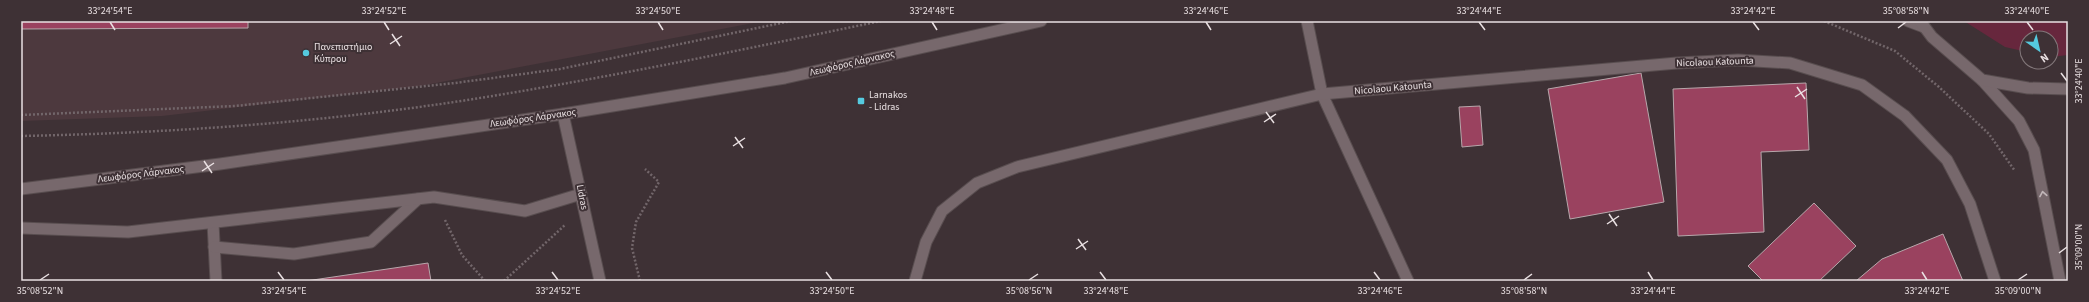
<svg xmlns="http://www.w3.org/2000/svg" width="2089" height="302" font-family="'Source Sans 3',sans-serif">
<style>
.built{fill:#4d393e}
.green{fill:#67273d}
.building{fill:#9a425f;stroke:#b7a7ab}
.lines{fill:none;stroke-linecap:round;stroke-linejoin:round}
.service-casing{stroke:#584d4f;stroke-width:13}
.minor-casing{stroke:#584d4f;stroke-width:13}
.tertiary-casing{stroke:#584d4f;stroke-width:13}
.secondary-casing{stroke:#584d4f;stroke-width:13}
.path{stroke:#72666a;stroke-width:2.5;stroke-dasharray:2 2;stroke-linecap:butt}
.service{stroke:#77686c;stroke-width:11}
.minor{stroke:#77686c;stroke-width:11}
.tertiary{stroke:#77686c;stroke-width:11}
.secondary{stroke:#77686c;stroke-width:11}
.oneway{stroke:#c1b6b9}
.ticks{fill:none;stroke:#e9e0e2;stroke-width:1.5}
.poi-dot{fill:#55cadf;stroke:#3e3135;stroke-width:1.5}
.labels{text-anchor:middle;dominant-baseline:central;stroke-width:4;stroke-linejoin:round;paint-order:stroke}
.poi-label{font-size:10px;fill:#e9e0e2;stroke:#3e3135;text-anchor:start}
.street-label{font-size:10px;fill:#e9e0e2;stroke:#3e3135}
.neatline{fill:none;stroke:#e9e0e2;stroke-width:1.5}
.ticks-label{font-size:10px;text-anchor:middle;fill:#e9e0e2}
</style>
<rect width="100%" height="100%" fill="#3e3135"/>
<!-- built -->
<polygon class="built" points="21,21 764,21 420,86 162,116 21,121"/>
<!-- green -->
<polygon class="green" points="1964,21 2068,21 2068,55 2051,57 2051,38 2027,38 2027,52 2005,47"/>
<!-- building -->
<g class="building">
<polygon points="21,21 248,21 248,28 21,29"/>
<polygon points="1641,73 1664,202 1570,219 1548,89"/>
<polygon points="1806,83 1809,150 1761,152 1764,232 1678,236 1673,89"/>
<polygon points="1480,106 1483,145 1462,147 1459,107"/>
<polygon points="1814,203 1856,246 1819,281 1763,281 1748,266"/>
<polygon points="1943,234 1963,281 1856,281 1882,259"/>
<polygon points="428,263 431,281 306,281"/>
</g>
<g class="lines">
<!-- service casing -->
<g class="service-casing">
<g id="service">
<polyline points="213,223 216,281"/>
<polyline points="214,247 294,254 371,242 418,199"/>
</g>
</g>
<!-- minor casing -->
<g class="minor-casing">
<g id="minor">
<polyline points="1307,21 1322,94 1408,281"/>
<polyline points="563,114 600,281"/>
<polyline points="21,228 128,232 434,197 525,211 581,194"/>
<polyline points="915,281 926,242 942,211 977,183 1017,167 1322,94 1677,63 1738,60 1790,63 1862,85 1905,116 1947,160 1970,204 1995,281"/>
</g>
</g>
<!-- tertiary casing -->
<g class="tertiary-casing">
<polyline id="tertiary" points="1982,80 2019,121 2034,150 2060,281"/>
</g>
<!-- secondary casing -->
<g class="secondary-casing">
<g id="secondary">
<polyline points="1908,21 1924,27"/>
<polyline points="1920,21 1932,37 1982,80 2028,88 2068,89"/>
<polyline points="21,189 220,164 392,139 563,114 785,78 1041,21"/>
</g>
</g>
<!-- path -->
<g class="path">
<polyline points="1824,21 1895,51 1939,87 1989,134 2015,171"/>
<polyline points="21,115 235,106 455,83 560,69 791,21"/>
<path d="M21 136C168 133 315 123 461 101 602 79 741 50 881 21"/>
<polyline points="445,220 462,255 485,281"/>
<polyline points="504,281 565,225"/>
<polyline points="640,281 632,248 636,222 659,182 645,169"/>
</g>
<!-- service -->
<use href="#service" class="service"/>
<!-- minor -->
<use href="#minor" class="minor"/>
<!-- tertiary -->
<use href="#tertiary" class="tertiary"/>
<!-- secondary -->
<use href="#secondary" class="secondary"/>
</g>
<!-- one-way arrows -->
<defs><path id="oneway-chevron" d="M-2-3.5L2.5 0L-2 3.5" fill="none" stroke-width="1.6" stroke-linecap="round" stroke-linejoin="round"/></defs>
<use class="oneway" href="#oneway-chevron" transform="translate(2043 194) rotate(-100)"/>
<!-- ticks -->
<path class="ticks" d="M110 22 115 30M384 22 389 30M658 22 663 30M932 22 937 30M1206 22 1211 30M1479 22 1485 30M1753 22 1759 30M2027 22 2033 30M1898 28 1906 22M392 34 400 46M390 44 402 36M2061 73 2067 81M1797 87 1805 99M1795 97 1807 89M1266 112 1274 123M1264 122 1276 114M735 137 743 148M733 146 745 138M204 161 212 173M202 171 214 163M1609 214 1617 226M1607 224 1619 216M1078 239 1086 250M1076 249 1088 241M2059 253 2067 247M278 272 284 280M552 272 558 280M826 272 832 280M1100 272 1106 280M1374 272 1380 280M1648 272 1653 280M1922 272 1927 280M40 280 49 274M1029 280 1038 274M1524 280 1532 274M2018 280 2027 274"/>
<!-- markers -->
<g class="poi-dot">
<circle cx="306" cy="53" r="4"/>
<rect x="857" y="97" width="8" height="8" rx="2"/>
</g>
<g class="labels">
<!-- poi labels -->
<g class="poi-label">
<text x="314" y="47">Πανεπιστήμιο<tspan x="314" dy="12">Κύπρου</tspan></text>
<text x="869" y="95">Larnakos<tspan x="869" dy="12">- Lidras</tspan></text>
</g>
<!-- street labels -->
<g class="street-label">
<text transform="translate(1715 62) rotate(-2)">Nicolaou Katounta</text>
<text transform="translate(852 63) rotate(-13)">Λεωφόρος Λάρνακος</text>
<text transform="translate(1393 88) rotate(-5)">Nicolaou Katounta</text>
<text transform="translate(533 118) rotate(-8)">Λεωφόρος Λάρνακος</text>
<text transform="translate(141 174) rotate(-7)">Λεωφόρος Λάρνακος</text>
<text transform="translate(582 197) rotate(79)">Lidras</text>
</g>
</g>
<!-- border -->
<rect width="2089" height="302" fill="none" stroke="#3e3135" stroke-width="44"/>
<!-- north arrow -->
<g transform="translate(2039 50) rotate(146)"><circle r="19" fill="#3e3135" stroke="#82777a"/>
<path d="M0-3L7 15L0 10L-7 15Z" fill="#55cadf"/>
<text y="-6" font-size="11" font-weight="bold" text-anchor="middle" fill="#e9e0e2">N</text>
</g>
<rect x="22" y="22" width="2045" height="258" class="neatline"/>
<g class="ticks-label">
<text x="110" y="14">33°24'54"E</text>
<text x="384" y="14">33°24'52"E</text>
<text x="658" y="14">33°24'50"E</text>
<text x="932" y="14">33°24'48"E</text>
<text x="1206" y="14">33°24'46"E</text>
<text x="1479" y="14">33°24'44"E</text>
<text x="1753" y="14">33°24'42"E</text>
<text x="1906" y="14">35°08'58"N</text>
<text x="2027" y="14">33°24'40"E</text>
<text transform="translate(2078 81) rotate(-90)" y="4">33°24'40"E</text>
<text transform="translate(2078 247) rotate(-90)" y="4">35°09'00"N</text>
<text x="40" y="294">35°08'52"N</text>
<text x="284" y="294">33°24'54"E</text>
<text x="558" y="294">33°24'52"E</text>
<text x="832" y="294">33°24'50"E</text>
<text x="1029" y="294">35°08'56"N</text>
<text x="1106" y="294">33°24'48"E</text>
<text x="1380" y="294">33°24'46"E</text>
<text x="1524" y="294">35°08'58"N</text>
<text x="1653" y="294">33°24'44"E</text>
<text x="1927" y="294">33°24'42"E</text>
<text x="2018" y="294">35°09'00"N</text>
</g>
</svg>
